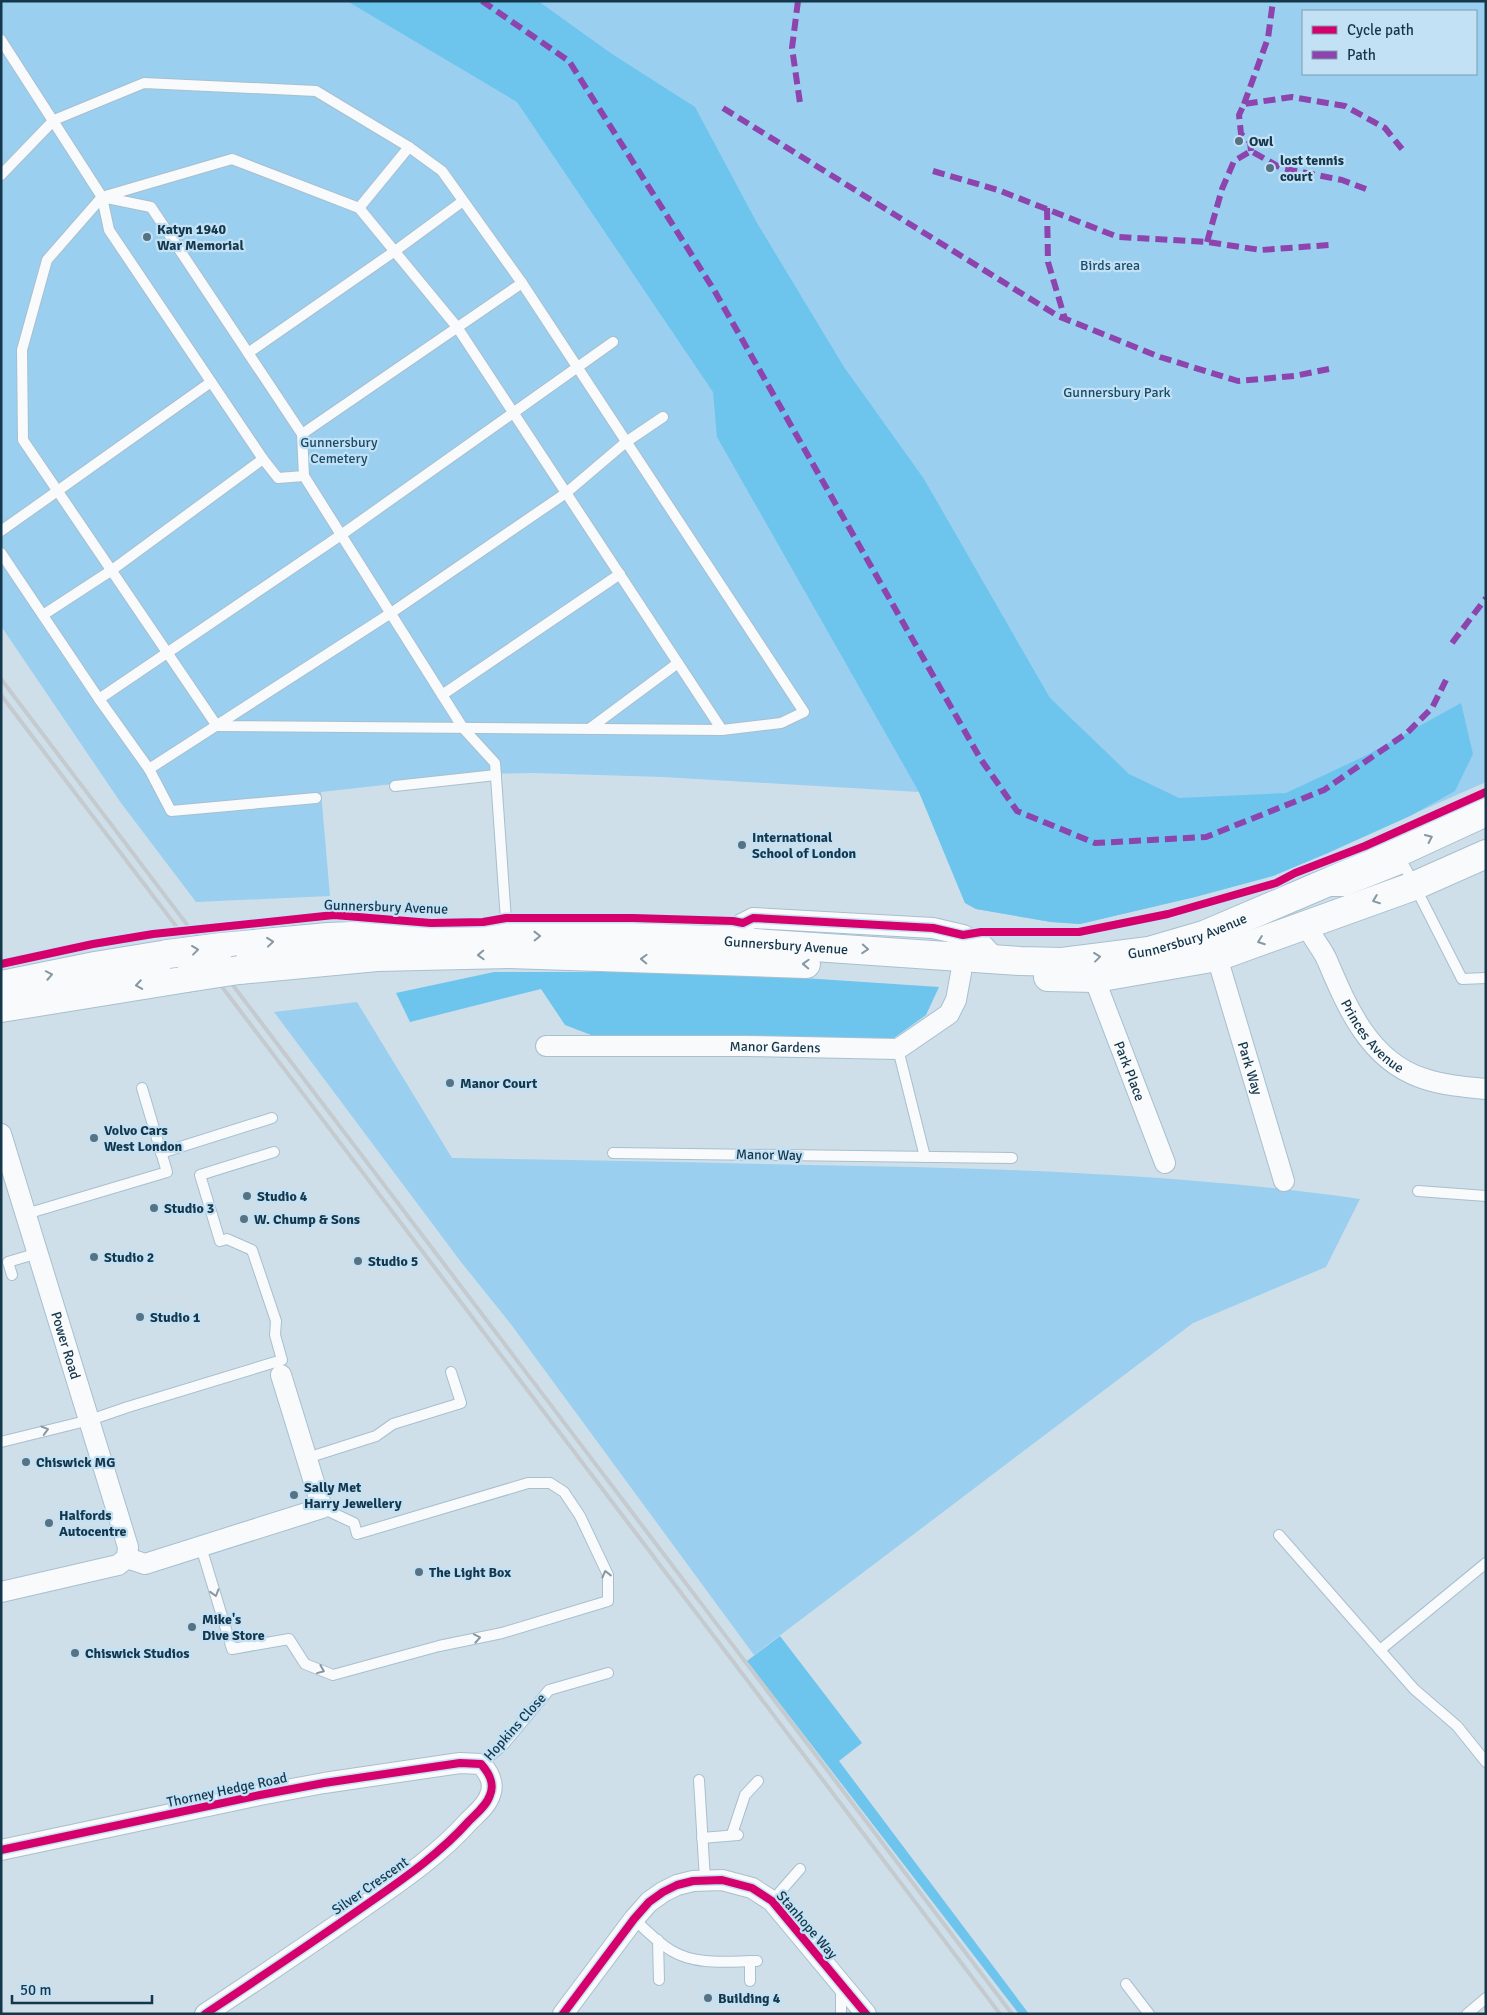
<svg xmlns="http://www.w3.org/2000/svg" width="1487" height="2015" font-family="Signika,sans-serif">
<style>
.green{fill:#9acfef;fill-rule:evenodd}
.forest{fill:#6dc4ed}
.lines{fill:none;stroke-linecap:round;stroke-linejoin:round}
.lane-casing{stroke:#a8bfce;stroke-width:12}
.street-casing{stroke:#a8bfce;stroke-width:22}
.highway-casing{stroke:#a8bfce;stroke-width:30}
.lane{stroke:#f8fafc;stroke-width:10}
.street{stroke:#f8fafc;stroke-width:20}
.highway{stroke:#f8fafc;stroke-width:28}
.rail{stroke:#c4cace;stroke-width:4}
.highway-bridge-casing{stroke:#a8bfce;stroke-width:30;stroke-linecap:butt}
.highway-bridge{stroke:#f8fafc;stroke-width:28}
.quiet{stroke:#8e44ad;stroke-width:6;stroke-dasharray:12 6;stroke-linecap:butt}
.cycleway-casing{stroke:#c3e1f5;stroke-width:11}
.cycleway{stroke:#d6006c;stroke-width:8}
.oneway{stroke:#8698a4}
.poi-dot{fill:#567283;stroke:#c3e1f5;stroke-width:2}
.labels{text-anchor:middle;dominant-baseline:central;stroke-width:4.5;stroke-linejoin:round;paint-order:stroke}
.poi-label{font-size:14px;font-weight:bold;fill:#15374b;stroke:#c3e1f5;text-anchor:start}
.park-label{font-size:14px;fill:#194c68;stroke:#c3e1f5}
.street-label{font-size:14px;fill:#15374b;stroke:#c3e1f5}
</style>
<rect width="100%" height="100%" fill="#cedfea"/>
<!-- green -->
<g class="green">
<path d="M1 1H1486V782L1273 876 1195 897 1080 924 1051 922 976 909 965 903 919 792 663 777 534 773 483 774 321 792 330 896 196 902 121 803 1 626ZM1303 11H1476V74H1303Z"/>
<path d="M357 1002 452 1158C571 1160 690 1162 808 1165 993 1168 1177 1173 1360 1199L1326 1267 1193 1323 754 1655 510 1323 461 1262 274 1012Z"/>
</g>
<!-- forest -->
<g class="forest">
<polygon points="347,1 538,1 612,54 695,107 757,223 844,367 924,479 1050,698 1129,774 1179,798 1286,793 1367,755 1461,703 1473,754 1455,791 1410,816 1328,853 1273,876 1195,897 1080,924 1051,922 976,909 965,903 919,792 717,437 713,392 517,102"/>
<polygon points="494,972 711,972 939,987 926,1015 894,1038 806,1039 591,1035 565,1025 541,989 410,1022 396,993"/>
<polygon points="780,1636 862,1743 839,1761 1029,2014 1019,2014 747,1661"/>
</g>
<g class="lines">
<!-- lane casing -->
<g class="lane-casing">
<g id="lane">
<polyline points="1,40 102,197"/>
<polygon points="232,159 359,208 457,327 722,730 217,726 23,440 22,350 47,260 102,197"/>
<polyline points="1,175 54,120 144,83 316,91 409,147 442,171 522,283 804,712 781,723 722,730"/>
<polyline points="359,208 409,147"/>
<polyline points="248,353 395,251 463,201"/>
<polyline points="302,434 522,283"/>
<polyline points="304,476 278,478 263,459 109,230 102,197 151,207 302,434 304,476 463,728 495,763 507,935"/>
<polyline points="1,531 211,382"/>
<polyline points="1,553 99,699 149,769 171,811 316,798"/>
<polyline points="43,615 112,570 263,459"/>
<polyline points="442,695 620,574"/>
<polyline points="99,699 341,535 613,342"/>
<polyline points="589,729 678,663"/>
<polyline points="149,769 391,613 566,493 626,442 663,417"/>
<polyline points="395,786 496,775"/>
<polyline points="1331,891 1345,891 1405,867 1462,979 1486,978"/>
<polyline points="898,1049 925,1157"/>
<polyline points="161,1153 272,1118"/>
<polyline points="613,1153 1012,1158"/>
<polyline points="1418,1191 1486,1196"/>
<polyline points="26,1214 167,1172 142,1088"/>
<polyline points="12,1275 8,1262 38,1253"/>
<polyline points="1,1442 90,1420 128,1407 282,1360 275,1335 276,1321 252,1250 227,1239 220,1241 200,1175 274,1152"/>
<polyline points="307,1458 376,1436 393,1424 461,1403 451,1372"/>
<polyline points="1279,1535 1414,1689 1457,1726 1486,1762"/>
<polyline points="201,1547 232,1649 289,1639 305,1664 333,1675 439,1646 502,1633 608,1601 608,1575 580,1516 564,1492 550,1483 528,1483 357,1534 354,1523 322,1508"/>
<polyline points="1380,1650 1486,1563"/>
<polyline points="481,1764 504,1744 549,1690 608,1673"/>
<polyline points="699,1780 705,1880"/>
<polyline points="732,1834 745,1795 758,1781"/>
<polyline points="702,1838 738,1835"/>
<polyline points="772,1901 800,1869"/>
<path d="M634 1919C646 1930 658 1943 672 1951 697 1966 730 1961 757 1961"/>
<polyline points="658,1940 659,1980"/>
<polyline points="750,1981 750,1961"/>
<polyline points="1126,1984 1149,2014"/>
<polyline points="841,1987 841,2014"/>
<polyline points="1467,2014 1486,1998"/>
</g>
</g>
<!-- street casing -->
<g class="street-casing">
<g id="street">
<path id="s1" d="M1307 924C1311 938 1321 946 1327 960 1347 1007 1369 1060 1422 1078 1442 1085 1464 1087 1486 1089"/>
<polyline points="711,940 753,918 933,928 963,935 983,945 996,959"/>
<path id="s2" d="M1217 957 1284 1181"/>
<path id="s3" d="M1096 978 1098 988 1165 1163"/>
<path id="s4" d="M546 1046H746L898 1049 949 1014 956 1000 961 973"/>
<path id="s5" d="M1 1134 128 1547 127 1558 118 1565 1 1592"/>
<polyline points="127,1558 145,1564 322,1508 281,1375"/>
<path d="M1 1850 260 1795 324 1783 460 1763 481 1764C489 1773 495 1783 490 1795 487 1805 477 1813 469 1821 436 1858 394 1885 353 1914 304 1948 255 1981 205 2014"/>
<polyline points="563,2014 634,1919 649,1902 663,1892 677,1885 693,1881 722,1880 752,1888 772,1901 866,2014"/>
</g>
</g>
<!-- highway casing -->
<g class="highway-casing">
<g id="highway">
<path id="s6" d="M221 947 328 937 423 933 507 936 585 935 711 940 1020 961 1062 962 1149 951 1204 935 1408 848 1486 812"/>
<polyline points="239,970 377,957 509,954 806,964"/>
<polyline points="1048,977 1096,978 1217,957 1414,886 1486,854"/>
<polyline points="1,985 95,966 168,954"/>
<polyline points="1,1008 187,978"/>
</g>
</g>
<!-- lane -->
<use href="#lane" class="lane"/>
<!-- street -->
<use href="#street" class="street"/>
<!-- highway -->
<use href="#highway" class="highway"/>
<!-- rail -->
<g class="rail">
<polyline points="1,679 1012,2014"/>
<polyline points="1,695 1000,2014"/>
</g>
<!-- highway-bridge casing -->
<g class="highway-bridge-casing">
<g id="highway-bridge">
<polyline points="168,954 221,947"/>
<polyline points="187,978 239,970"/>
</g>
</g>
<!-- highway-bridge -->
<use href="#highway-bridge" class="highway-bridge"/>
<!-- quiet -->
<g class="quiet">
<polyline points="482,1 569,61 714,290 980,758 1017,811 1095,843 1206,837 1324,790 1407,733 1432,708 1446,680"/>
<polyline points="798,1 792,48 800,103"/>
<polyline points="1244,104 1268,38 1273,1"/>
<polyline points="723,108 1058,316 1160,357 1238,381 1294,376 1329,369"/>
<polyline points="1251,151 1250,142 1241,134 1239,115 1244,104 1292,97 1345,106 1385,128 1402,149"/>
<polyline points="933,171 998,190 1118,237 1207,242 1261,250 1329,245"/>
<polyline points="1047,208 1048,262 1065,319"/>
<polyline points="1207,242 1222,189 1234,161 1251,151 1281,168 1342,180 1366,189"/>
<polyline points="1452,643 1486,598"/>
</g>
<!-- cycleway casing -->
<g class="cycleway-casing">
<g id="cycleway">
<polyline points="1,964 93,944 153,934 334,915 431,923 483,922 506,918 633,918 733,921 743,923 753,918 933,928 963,935 981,932 1079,932 1168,914 1276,883 1295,873 1365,846 1486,792"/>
<path d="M1 1850 260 1795 324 1783 460 1763 481 1764C489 1773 495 1783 490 1795 487 1805 477 1813 469 1821 436 1858 394 1885 353 1914 304 1948 255 1981 205 2014"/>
<polyline points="563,2014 634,1919 649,1902 663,1892 677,1885 693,1881 722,1880 752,1888 772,1901 866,2014"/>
</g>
</g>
<!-- cycleway -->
<use href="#cycleway" class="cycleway"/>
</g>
<!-- one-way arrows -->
<defs><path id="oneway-chevron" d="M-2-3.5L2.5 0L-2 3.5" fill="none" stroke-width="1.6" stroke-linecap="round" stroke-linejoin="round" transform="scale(1.25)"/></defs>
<g class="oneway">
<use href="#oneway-chevron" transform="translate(1429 838) rotate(-25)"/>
<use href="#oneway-chevron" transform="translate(1376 900) rotate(159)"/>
<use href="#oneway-chevron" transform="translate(537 936) rotate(-1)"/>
<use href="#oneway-chevron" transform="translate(1261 941) rotate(160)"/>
<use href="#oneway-chevron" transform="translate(270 942) rotate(-6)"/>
<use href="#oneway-chevron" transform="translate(865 949) rotate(4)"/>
<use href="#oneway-chevron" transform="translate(195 950) rotate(-7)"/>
<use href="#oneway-chevron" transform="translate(481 955) rotate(178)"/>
<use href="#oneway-chevron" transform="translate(1097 957) rotate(-7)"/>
<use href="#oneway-chevron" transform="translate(644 959) rotate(-178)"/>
<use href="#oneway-chevron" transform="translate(806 964) rotate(-178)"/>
<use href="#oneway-chevron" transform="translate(49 975) rotate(-11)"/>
<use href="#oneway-chevron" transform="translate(139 985) rotate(171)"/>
<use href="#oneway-chevron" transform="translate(45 1430) rotate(-16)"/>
<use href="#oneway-chevron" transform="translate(606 1574) rotate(-104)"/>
<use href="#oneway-chevron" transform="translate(215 1593) rotate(73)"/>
<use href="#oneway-chevron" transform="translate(477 1638) rotate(-11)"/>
<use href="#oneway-chevron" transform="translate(321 1670) rotate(22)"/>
</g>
<!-- markers -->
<g class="poi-dot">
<circle cx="1239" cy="141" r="5"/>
<circle cx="1270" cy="168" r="5"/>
<circle cx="147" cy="237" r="5"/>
<circle cx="742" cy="845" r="5"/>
<circle cx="450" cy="1083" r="5"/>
<circle cx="94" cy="1138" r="5"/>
<circle cx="247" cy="1196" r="5"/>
<circle cx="154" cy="1208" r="5"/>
<circle cx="244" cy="1219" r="5"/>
<circle cx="94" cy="1257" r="5"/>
<circle cx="358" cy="1261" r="5"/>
<circle cx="140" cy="1317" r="5"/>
<circle cx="26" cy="1462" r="5"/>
<circle cx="294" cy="1495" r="5"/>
<circle cx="49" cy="1523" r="5"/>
<circle cx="419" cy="1572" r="5"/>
<circle cx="192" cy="1627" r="5"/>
<circle cx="75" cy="1653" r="5"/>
<circle cx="708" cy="1998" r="5"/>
</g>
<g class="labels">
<!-- poi labels -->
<g class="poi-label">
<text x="1249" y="141">Owl</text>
<text x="1280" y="160">lost tennis<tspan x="1280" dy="16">court</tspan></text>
<text x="157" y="229">Katyn 1940<tspan x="157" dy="16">War Memorial</tspan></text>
<text x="752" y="837">International<tspan x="752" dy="16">School of London</tspan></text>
<text x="460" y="1083">Manor Court</text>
<text x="104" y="1130">Volvo Cars<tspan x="104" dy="16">West London</tspan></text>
<text x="257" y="1196">Studio 4</text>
<text x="164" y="1208">Studio 3</text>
<text x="254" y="1219">W. Chump &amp; Sons</text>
<text x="104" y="1257">Studio 2</text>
<text x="368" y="1261">Studio 5</text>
<text x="150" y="1317">Studio 1</text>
<text x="36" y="1462">Chiswick MG</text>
<text x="304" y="1487">Sally Met<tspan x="304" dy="16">Harry Jewellery</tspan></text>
<text x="59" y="1515">Halfords<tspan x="59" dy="16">Autocentre</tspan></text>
<text x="429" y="1572">The Light Box</text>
<text x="202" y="1619">Mike's<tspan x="202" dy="16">Dive Store</tspan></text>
<text x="85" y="1653">Chiswick Studios</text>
<text x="718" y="1998">Building 4</text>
</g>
<!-- park labels -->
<g class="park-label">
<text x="1110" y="265">Birds area</text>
<text x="1117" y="392">Gunnersbury Park</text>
<text x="339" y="442">Gunnersbury<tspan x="339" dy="16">Cemetery</tspan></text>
</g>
<!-- street labels -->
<g class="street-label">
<text transform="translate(386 907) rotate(2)">Gunnersbury Avenue</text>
<text stroke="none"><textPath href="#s6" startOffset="971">Gunnersbury Avenue</textPath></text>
<text stroke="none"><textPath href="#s6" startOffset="566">Gunnersbury Avenue</textPath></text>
<text stroke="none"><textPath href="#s1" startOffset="131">Princes Avenue</textPath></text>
<text stroke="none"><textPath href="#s4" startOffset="229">Manor Gardens</textPath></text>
<text stroke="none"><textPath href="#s2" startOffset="116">Park Way</textPath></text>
<text stroke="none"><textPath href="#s3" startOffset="99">Park Place</textPath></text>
<text transform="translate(769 1155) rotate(1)">Manor Way</text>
<text stroke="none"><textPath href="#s5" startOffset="221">Power Road</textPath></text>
<text transform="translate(515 1727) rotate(-48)">Hopkins Close</text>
<text transform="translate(227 1790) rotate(-12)">Thorney Hedge Road</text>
<text transform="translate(370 1886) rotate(-35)">Silver Crescent</text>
<text transform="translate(807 1925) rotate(49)">Stanhope Way</text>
</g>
</g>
<!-- border -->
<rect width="1487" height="2015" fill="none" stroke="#15374b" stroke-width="5"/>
<!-- legend -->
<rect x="1302" y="10" width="175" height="65" fill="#c3e1f5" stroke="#7d9db1"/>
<rect x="1312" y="26" width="25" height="8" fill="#d6006c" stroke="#7d9db1"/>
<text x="1347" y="35" font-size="15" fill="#15374b">Cycle path</text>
<rect x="1312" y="51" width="25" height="8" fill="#8e44ad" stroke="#7d9db1"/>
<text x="1347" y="60" font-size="15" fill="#15374b">Path</text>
<!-- scale -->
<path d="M12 1995v8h140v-8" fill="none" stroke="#15374b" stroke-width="2.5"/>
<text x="20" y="1995" font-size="15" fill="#15374b" stroke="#c3e1f5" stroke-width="4" paint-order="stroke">50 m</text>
</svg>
